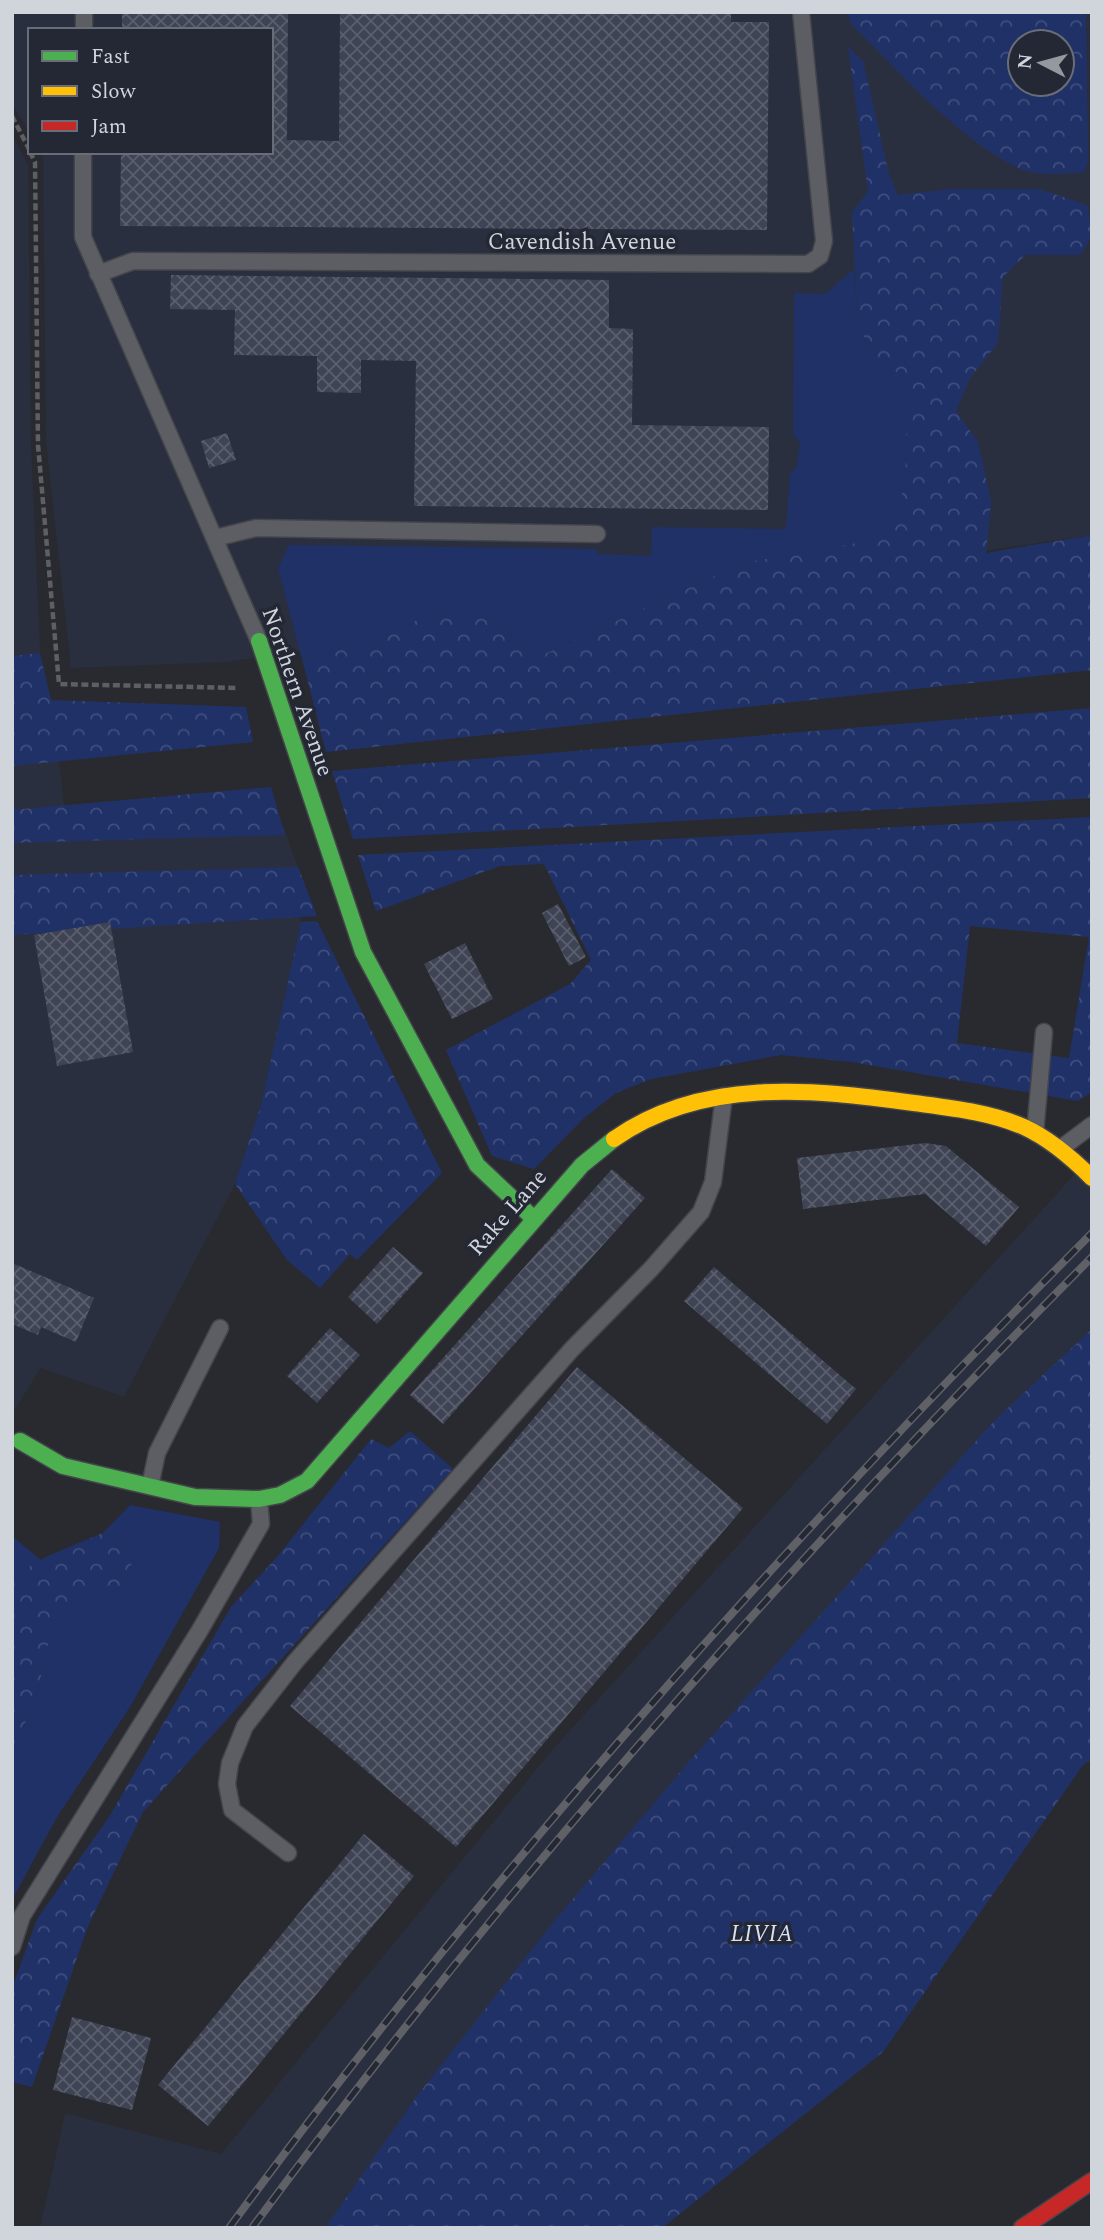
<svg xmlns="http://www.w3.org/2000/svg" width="1104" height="2240" font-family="Spectral,serif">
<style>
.built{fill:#292f3f;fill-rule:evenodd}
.green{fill:#203168}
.forest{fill:url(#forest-crowns);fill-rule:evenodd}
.building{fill:url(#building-cross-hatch)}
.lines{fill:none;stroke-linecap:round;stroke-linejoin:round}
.lane-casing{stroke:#44454b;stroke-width:19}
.fast-casing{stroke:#44454b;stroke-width:19}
.slow-casing{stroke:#44454b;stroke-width:19}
.jam-casing{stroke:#44454b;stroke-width:19}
.path{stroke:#5e5f63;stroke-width:4.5;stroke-dasharray:7 3.5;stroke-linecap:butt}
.lane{stroke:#5c5e63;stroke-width:16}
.fast{stroke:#4caf50;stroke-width:16}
.slow{stroke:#ffc107;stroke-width:16}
.jam{stroke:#c62828;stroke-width:16}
.rail-casing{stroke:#5f6167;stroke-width:8}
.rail{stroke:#242834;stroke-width:5;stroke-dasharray:16;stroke-linecap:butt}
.labels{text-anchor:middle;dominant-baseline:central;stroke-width:7;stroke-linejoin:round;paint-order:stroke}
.street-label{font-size:23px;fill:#d0d4db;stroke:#242834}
.park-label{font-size:23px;font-style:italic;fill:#d7e0f6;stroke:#242834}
</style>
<defs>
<pattern id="forest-crowns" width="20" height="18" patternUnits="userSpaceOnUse" patternTransform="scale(1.75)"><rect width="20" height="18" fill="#203168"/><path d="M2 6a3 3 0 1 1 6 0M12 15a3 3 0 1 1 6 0" fill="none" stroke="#3f4e7d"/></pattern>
<pattern id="building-cross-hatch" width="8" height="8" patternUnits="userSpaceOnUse" patternTransform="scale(1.75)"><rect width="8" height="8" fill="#3f4455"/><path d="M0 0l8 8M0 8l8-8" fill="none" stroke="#5a5e6d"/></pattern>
</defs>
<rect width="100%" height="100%" fill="#282a30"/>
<!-- built -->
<g class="built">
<path d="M12 12H1092V535L226 662 71 668 46 441 43 157 40 152H271V30H30V134L12 103ZM1020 42H1062V84H1020Z"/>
<polygon points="12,134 28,166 31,441 40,653 51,700 67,826 279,815 298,867 301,922 261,1105 235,1184 124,1397 41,1368 12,1414"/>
<polygon points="1092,1155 1092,1329 325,2228 40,2228 65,2113 221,2154 554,1748"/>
</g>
<!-- green -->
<g class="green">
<polygon points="854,269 858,325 873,354 908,380 905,482 890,538 743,563 540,656 492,621 442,608 383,637 302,659 278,568 289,545 597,549 597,554 651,556 652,527 786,529 790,475 797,466 800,443 793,434 794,293 825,294"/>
<polygon points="130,1505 220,1522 219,1548 130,1707 57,1817 12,1900 12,1759 39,1686 53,1621 85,1597 123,1589 136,1551 103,1533"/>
<polygon points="12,1536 41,1560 12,1576"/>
</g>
<!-- forest -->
<g class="forest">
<path d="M849 12H1086L1088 162 1084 172C1063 174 1036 177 1016 167 952 134 901 72 850 23ZM1062 42V84H1020V42Z"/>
<path d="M848 47 863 61 889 174 898 195 950 189H1039L1087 205C1091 225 1094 239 1080 255H1025L1003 277 998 343 970 378 956 411 978 442 991 502 986 553 1092 535V670L326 752 302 659 383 637 442 608 492 621 540 656 743 563 890 537 905 482 908 381 873 354 858 325 852 213 868 191Z"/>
<polygon points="40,653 51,700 246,707 253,742 12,766 12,656"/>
<polygon points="1092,708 1092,798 353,839 332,771"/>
<polygon points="271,787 285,835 12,843 12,810"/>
<path d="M1092 817V1092L1078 1101 852 1062 781 1055 651 1079 616 1093 584 1118 534 1169 492 1156 446 1050 570 984 591 960 544 864 500 866 376 911 358 855ZM970 926 1089 937 1069 1058 957 1043Z"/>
<polygon points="298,867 317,916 12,935 12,875"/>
<polygon points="317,921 442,1173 357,1260 350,1254 320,1288 287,1260 235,1184 261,1105 301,922"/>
<polygon points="1092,1329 1092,1759 1083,1765 883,2052 662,2228 325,2228 417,2096 556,1919 694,1756 994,1421"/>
<polygon points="410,1431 453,1469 143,1812 88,1926 32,2087 12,2082 12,1988 37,1919 109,1817 231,1607 277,1557 371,1439 389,1448"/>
<polygon points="103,1533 136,1551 123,1589 85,1597 53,1621 39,1686 12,1759 12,1576 50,1555"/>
</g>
<!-- building -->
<g class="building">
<polygon points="122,12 288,12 287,140 339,141 340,12 731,12 731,22 769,22 767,230 120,226 121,152 271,152 271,30 122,30"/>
<polygon points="171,275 609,280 609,328 633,329 632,425 769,427 768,510 414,506 416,361 361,360 361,393 317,392 317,356 234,355 235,310 170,309"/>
<polygon points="227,433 236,460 209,468 201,441"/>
<polygon points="558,904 586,957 569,966 542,913"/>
<polygon points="110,922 133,1052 57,1066 34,935"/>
<polygon points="465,943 493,999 452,1019 424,964"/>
<polygon points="925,1143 946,1146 1019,1207 986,1246 925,1194 803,1209 797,1158"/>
<polygon points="612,1169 645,1198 443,1424 410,1395"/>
<polygon points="393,1247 423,1273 377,1324 348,1297"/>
<polygon points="12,1263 94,1298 76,1342 41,1327 38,1335 12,1324"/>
<polygon points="714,1267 856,1389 827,1424 684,1301"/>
<polygon points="330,1328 360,1355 317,1403 287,1376"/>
<polygon points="577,1367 743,1508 456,1847 290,1706"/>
<polygon points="364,1834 414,1876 208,2126 158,2085"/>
<polygon points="72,2017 151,2038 132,2110 53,2090"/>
</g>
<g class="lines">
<!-- lane casing -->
<g class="lane-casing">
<g id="lane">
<polyline points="84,30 84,12"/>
<polyline points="83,152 83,237 259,641"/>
<polyline points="98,274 133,261 808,264 820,256 824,241 801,12"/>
<polyline points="215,538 256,528 597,534"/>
<polyline points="1035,1133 1044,1032"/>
<polyline points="1060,1149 1092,1125"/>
<polyline points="150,1486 157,1453 220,1328"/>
<polyline points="288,1853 232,1810 227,1784 230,1763 245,1726 295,1662 572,1349 651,1269 701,1212 713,1182 724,1096"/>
<polyline points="12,1947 22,1916 200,1630 261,1524 259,1499"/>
</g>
</g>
<!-- fast casing -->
<g class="fast-casing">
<g id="fast">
<polyline points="259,641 363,952 477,1165 533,1218"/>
<polyline points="20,1441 63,1466 195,1497 259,1499 280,1495 307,1481 582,1165 614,1139"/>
</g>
</g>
<!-- slow casing -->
<g class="slow-casing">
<path id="slow" d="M614 1139C702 1077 813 1089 914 1103 951 1108 990 1112 1024 1127 1050 1139 1072 1158 1092 1178"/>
</g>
<!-- jam casing -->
<g class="jam-casing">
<polyline id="jam" points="1022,2228 1092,2181"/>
</g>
<!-- path -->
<g class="path">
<polyline points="12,116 30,151"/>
<polyline points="30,152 35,162 38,445 59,684 237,688"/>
</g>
<!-- lane -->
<use href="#lane" class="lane"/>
<!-- fast -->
<use href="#fast" class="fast"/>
<!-- slow -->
<use href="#slow" class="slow"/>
<!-- jam -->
<use href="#jam" class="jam"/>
<!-- rail casing -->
<g class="rail-casing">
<g id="rail">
<path d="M229 2228C489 1874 783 1545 1092 1233"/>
<path d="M252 2228C506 1883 790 1561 1092 1257"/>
</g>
</g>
<!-- rail -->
<use href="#rail" class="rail"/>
</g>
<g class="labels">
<!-- street labels -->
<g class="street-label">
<text x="582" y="242">Cavendish Avenue</text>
<text transform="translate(297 692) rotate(71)">Northern Avenue</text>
<text transform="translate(508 1213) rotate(-49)">Rake Lane</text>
</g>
<!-- park labels -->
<g class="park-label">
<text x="762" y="1934">LIVIA</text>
</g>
</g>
<!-- border -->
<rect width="1104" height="2240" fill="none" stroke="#d0d4db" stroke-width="28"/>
<!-- legend -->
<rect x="28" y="28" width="245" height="126" fill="#242834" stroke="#696d77" stroke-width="2"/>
<rect x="42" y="51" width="35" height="10" fill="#4caf50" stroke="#696d77" stroke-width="2"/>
<text x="91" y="63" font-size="21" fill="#d0d4db">Fast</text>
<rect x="42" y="86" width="35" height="10" fill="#ffc107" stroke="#696d77" stroke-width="2"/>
<text x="91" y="98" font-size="21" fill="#d0d4db">Slow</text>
<rect x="42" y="121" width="35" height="10" fill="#c62828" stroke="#696d77" stroke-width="2"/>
<text x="91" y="133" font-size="21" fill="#d0d4db">Jam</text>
<!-- north arrow -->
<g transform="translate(1041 63) rotate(276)"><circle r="33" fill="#242834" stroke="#696d77" stroke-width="2"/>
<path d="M0-5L12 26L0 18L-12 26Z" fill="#95989f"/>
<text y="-10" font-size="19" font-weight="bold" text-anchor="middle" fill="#d0d4db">N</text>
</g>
</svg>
